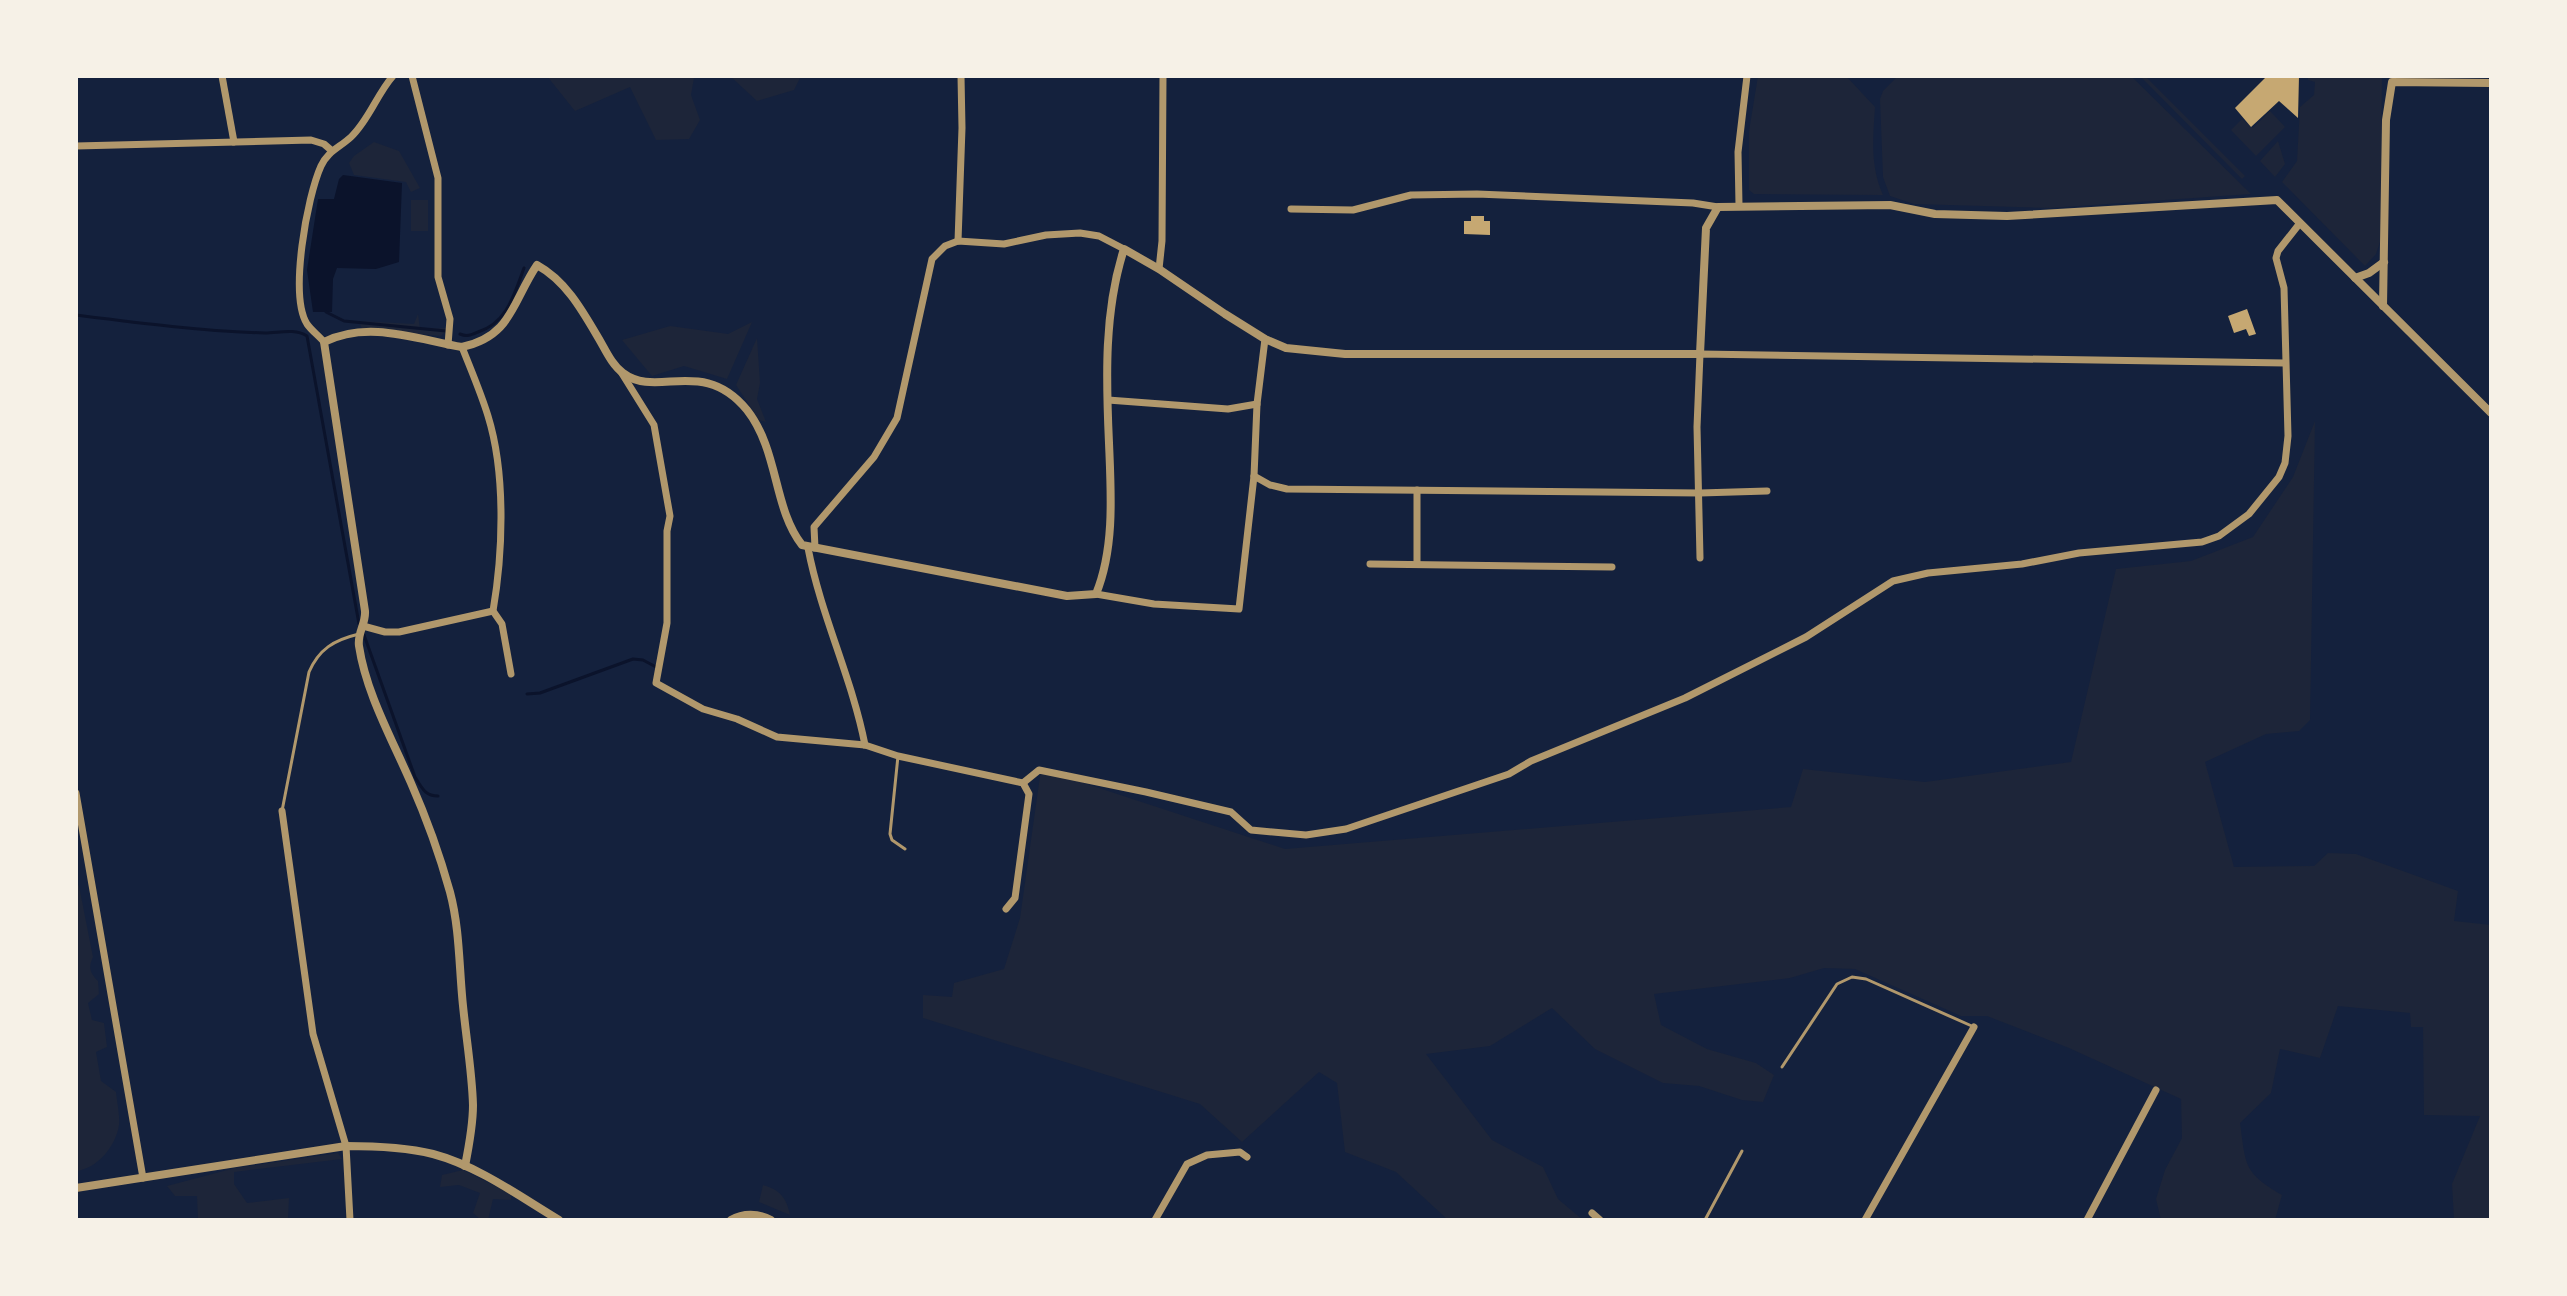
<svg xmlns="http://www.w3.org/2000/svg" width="2567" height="1296" font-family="Overpass,sans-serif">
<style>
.green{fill:#1d2539}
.water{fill:#0b132b}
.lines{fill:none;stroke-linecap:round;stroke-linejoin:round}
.stream{stroke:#0b132b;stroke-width:3}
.building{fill:#c6a872}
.service{stroke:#b1986c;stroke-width:3}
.minor{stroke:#b1986c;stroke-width:7}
.tertiary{stroke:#b1986c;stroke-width:8}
</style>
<rect width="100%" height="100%" fill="#14213d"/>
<!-- green -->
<g class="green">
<polygon points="547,76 723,76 694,78 691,95 700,120 689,139 656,140 630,87 575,111"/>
<polygon points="730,76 801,76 794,90 757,101"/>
<path d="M1758 76H1846L1875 107C1873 138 1870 166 1883 195L1754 194 1749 190V131Z"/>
<polygon points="1898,76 2131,76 2251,194 2050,208 1914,204 1890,196 1883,177 1880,99 1883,91"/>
<polygon points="2140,76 2145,76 2245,176 2242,179"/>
<polygon points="2308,76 2382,76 2380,242 2376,254 2365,266 2282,182 2297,161 2300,107 2314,95 2315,82 2308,80"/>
<polygon points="2270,111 2285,127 2256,156 2231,130 2242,119 2253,128"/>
<polygon points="2278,141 2285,164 2275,177 2260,161"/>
<polygon points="374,142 399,151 420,188 411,192 406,182 354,175 349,163 354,156"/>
<rect x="411" y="200" width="17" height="31"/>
<polygon points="418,314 420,329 449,328 441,336 362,329 359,321 414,324"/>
<polygon points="752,322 727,379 684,366 652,376 622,340 670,326 728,334"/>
<polygon points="757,338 760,383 757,399 766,422 759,420 736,385"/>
<path d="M2315 421 2310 720 2299 731 2266 734 2205 762 2234 867 2314 866 2328 853 2356 854 2458 891 2454 921 2491 925V1220H2454L2452 1184 2480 1116 2424 1115 2423 1027H2411L2410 1013 2338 1006 2320 1058 2280 1049 2271 1093 2240 1123C2246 1165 2243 1172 2282 1195L2275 1220H2161L2156 1199 2165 1170 2182 1138 2181 1099 2069 1048 1987 1016H1961L1855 969 1824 968 1790 978 1654 994 1661 1025 1707 1049 1756 1063 1774 1075 1763 1102 1742 1100 1699 1086 1663 1083 1595 1049 1552 1008 1490 1046 1426 1054 1492 1140 1543 1167 1558 1199 1583 1220H1448L1396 1172 1345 1152 1337 1083 1319 1072 1242 1142 1200 1104 923 1018V995L952 997 954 983 1004 969 1020 918 1041 769 1285 849 1791 807 1803 769 1925 782 2071 762 2116 569 2191 561 2253 537 2293 477Z"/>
<path d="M76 882 79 886 93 957C88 967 90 973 98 981L99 994 88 1003 92 1020 104 1023 107 1047 96 1052 101 1081 116 1092C117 1102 120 1115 119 1125 116 1146 97 1169 76 1171Z"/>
<polygon points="338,1153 342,1159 234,1172 234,1184 247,1203 289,1198 288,1220 198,1220 197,1196 175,1196 167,1186 235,1168"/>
<polygon points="463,1170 511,1194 511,1200 493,1199 488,1220 481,1220 473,1213 480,1193 459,1185 440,1187 442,1175"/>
<path d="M763 1185C780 1190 786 1197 790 1215L759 1202Z"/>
</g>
<!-- water -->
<polygon class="water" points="343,175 402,183 399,262 376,269 337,268 333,279 332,312 313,312 307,270 318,199 334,199 339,179"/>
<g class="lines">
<!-- stream -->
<g class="stream">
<polyline points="326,312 344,321 446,331"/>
<path d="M76 315C139 323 201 331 265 333 279 333 294 328 307 336L359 624"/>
<path d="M460 334C467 337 471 335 478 332 507 323 514 295 524 268"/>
<path d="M364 635 415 777C422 788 425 796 438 796"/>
<polyline points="527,694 540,693 633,659 643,660 656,667"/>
</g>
</g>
<!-- building -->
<g class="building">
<polygon points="2267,76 2299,76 2298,118 2279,101 2251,127 2235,108"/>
<polygon points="1471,216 1484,216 1484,221 1490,221 1490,235 1464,234 1464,221 1471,221"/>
<polygon points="2247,309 2256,334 2249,336 2246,329 2234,333 2228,316"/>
</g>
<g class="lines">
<!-- service -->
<g class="service">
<polyline points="898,756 890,834 892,840 905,849"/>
<path d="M282 811 309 672C319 649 334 640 359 634"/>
<polyline points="1782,1067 1837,984 1852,977 1866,979 1974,1027"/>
<polyline points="1705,1220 1742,1151"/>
</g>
<!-- minor -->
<g class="minor">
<polyline points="222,76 234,142"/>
<polyline points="412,76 438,178 438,277 450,319 448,345"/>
<polyline points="76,146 311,140 324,144 331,150"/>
<polyline points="1739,205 1738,152 1747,76"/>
<polyline points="1291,209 1353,210 1411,195 1477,194 1693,203 1718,207"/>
<polyline points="958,241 962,128 961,76"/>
<polyline points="1159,269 1162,241 1163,76"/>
<path d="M324 342C319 336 311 330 307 324 289 295 307 197 321 166 328 151 339 148 351 137 369 120 377 94 393 76"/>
<path d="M462 347C471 370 481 393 488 416 506 474 503 553 493 611L502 624 511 674"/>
<polyline points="621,372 654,425 670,516 667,531 667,623 656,683 703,709 737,719 777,737 865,745 898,756 1023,783 1029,794 1015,898 1006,909"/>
<polyline points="1108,400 1228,409 1257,404"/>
<polyline points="1254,476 1270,485 1287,489 1700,493 1767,491"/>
<polyline points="1417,490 1417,564"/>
<path d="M808 548C821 616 852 678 865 745"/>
<polyline points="815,548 814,527 874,457 897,418 932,259 945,246 958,241 1004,244 1046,235 1080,233 1099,236 1124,249"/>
<polyline points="1700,558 1697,427 1700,354 2285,363"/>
<polyline points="1370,564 1612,567"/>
<polyline points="1096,594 1154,604 1239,609 1254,476 1257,404 1265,339"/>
<polyline points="363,626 385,632 399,632 493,611"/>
<polyline points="1023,783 1039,770 1146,792 1231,812 1251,830 1306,835 1346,829 1509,774 1531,761 1685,698 1806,637 1893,581 1928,573 2022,564 2079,553 2202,542 2219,536 2249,514 2279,477 2285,463 2288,436 2284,288 2276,258 2278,251 2300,223"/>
<polyline points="76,793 143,1178"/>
<polyline points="282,811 313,1034 346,1146 350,1220"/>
<polyline points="1592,1213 1600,1220"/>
<polyline points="1155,1220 1187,1164 1207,1155 1240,1152 1247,1157"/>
<polyline points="1865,1220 1974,1027"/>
<polyline points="2087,1220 2156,1090"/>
</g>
<!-- tertiary -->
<g class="tertiary">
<polyline points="2355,278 2369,273 2384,262"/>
<polyline points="2383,306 2386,120 2392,82 2491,83"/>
<path d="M465 1166C469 1146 473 1125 473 1105 472 1069 465 1032 462 995 459 960 459 926 450 892 440 856 426 817 411 783 392 739 366 693 359 646 357 633 366 624 365 611L324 342C368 320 416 339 462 347 512 336 512 302 537 265 566 281 582 310 599 339 606 351 612 365 623 373 657 399 703 356 747 410 779 451 773 508 802 545L1067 596 1096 594C1115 548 1111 492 1109 443 1106 378 1104 311 1124 249L1159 269 1225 314 1265 339 1286 348 1345 354H1700L1706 228 1718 207 1890 205 1935 214 2007 216 2277 200 2491 413"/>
<path d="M76 1188 346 1146C375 1146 405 1147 433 1154 478 1166 519 1196 559 1220"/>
<path d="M731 1220C743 1213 758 1213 771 1220"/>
</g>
</g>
<!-- border -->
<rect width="2567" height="1296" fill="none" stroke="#f6f1e7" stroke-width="156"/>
</svg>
